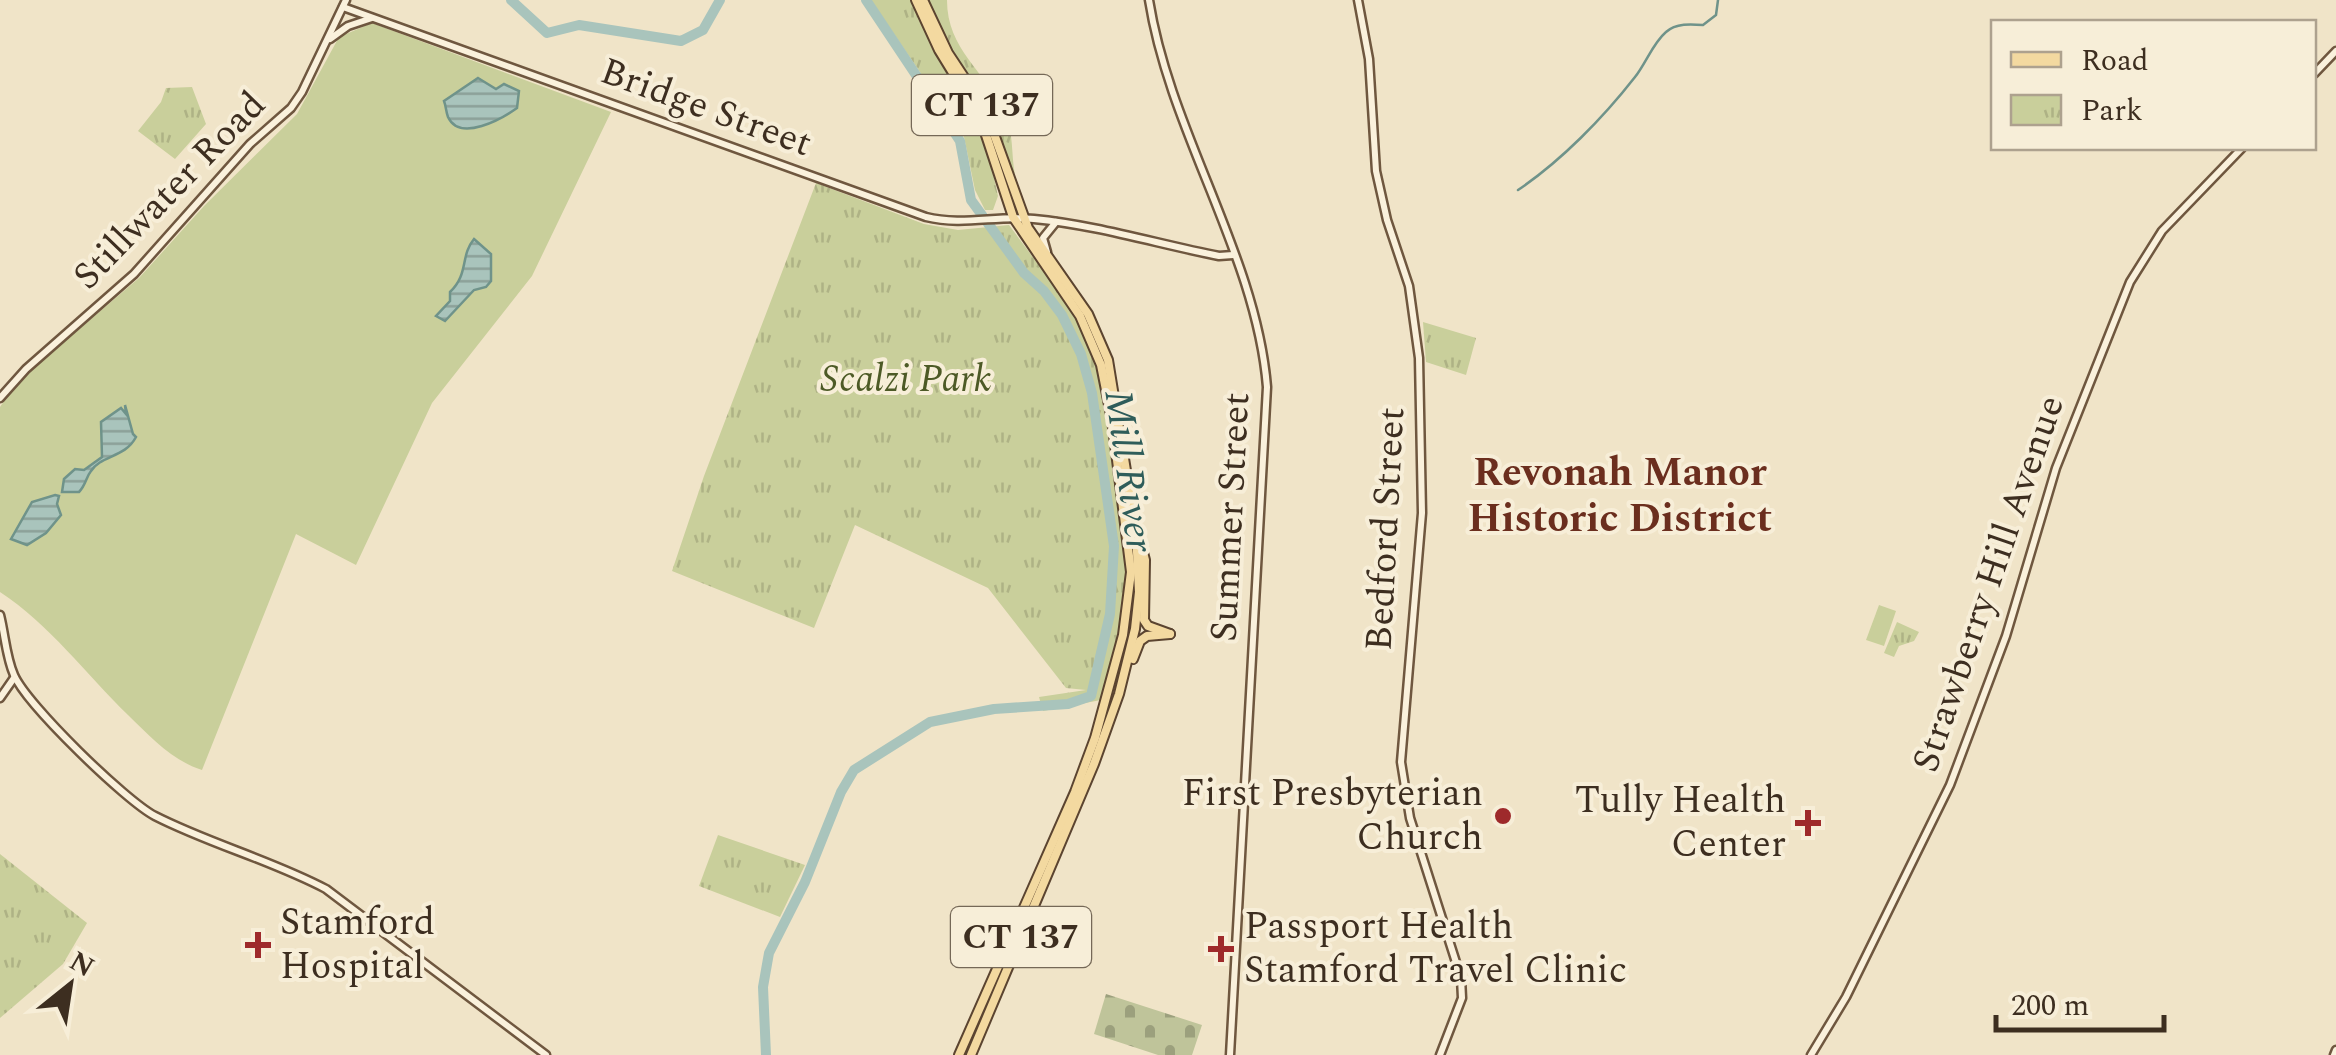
<svg xmlns="http://www.w3.org/2000/svg" width="2336" height="1055" font-family="Spectral,serif">
<style>
.grass{fill:#c9cf9b}
.cemetery{fill:url(#cemetery-stones)}
.park{fill:url(#park-tufts)}
.water{fill:url(#water-rules);stroke:#6f938a;stroke-width:2.5}
.lines{fill:none;stroke-linecap:round;stroke-linejoin:round}
.stream{stroke:#6f938a;stroke-width:2.5}
.river{stroke:#a9c4bc;stroke-width:10}
.secondary-casing{stroke:#6f573f;stroke-width:11}
.primary-casing{stroke:#5b4430;stroke-width:12}
.secondary{stroke:#faf1dc;stroke-width:6}
.primary{stroke:#f3d9a0;stroke-width:8}
.poi-dot{fill:#9e2a2b;stroke:#f7eed8;stroke-width:4}
.labels{text-anchor:middle;dominant-baseline:central;stroke-width:8;stroke-linejoin:round;paint-order:stroke}
.shield{fill:#f7eed8;stroke:#756857;stroke-width:2.5}
.shield-label{font-size:35px;font-weight:bold;fill:#3d2e20}
.street-label{font-size:38px;fill:#3d2e20;stroke:#f7eed8}
.park-label{font-size:38px;font-style:italic;fill:#4d5a26;stroke:#f7eed8}
.poi-label{font-size:38px;fill:#3d2e20;stroke:#f7eed8;text-anchor:end}
.water-label{font-size:40px;font-style:italic;fill:#2f5d5a;stroke:#f7eed8}
.neighbourhood-label{font-size:40px;font-weight:bold;fill:#6b2e1e;stroke:#f7eed8}
</style>
<defs>
<pattern id="cemetery-stones" width="16" height="16" patternUnits="userSpaceOnUse" patternTransform="scale(2.5)"><rect width="16" height="16" fill="#bfc49a"/><path d="M2 7V4a2 2 0 0 1 4 0v3zM10 15v-3a2 2 0 0 1 4 0v3z" fill="#9ca07d"/></pattern>
<pattern id="park-tufts" width="24" height="20" patternUnits="userSpaceOnUse" patternTransform="scale(2.5)"><rect width="24" height="20" fill="#c9cf9b"/><path d="M3 7l-1-3M5 7V3M7 7l1-3M15 17l-1-3M17 17v-4M19 17l1-3" fill="none" stroke="#aeb285"/></pattern>
<pattern id="water-rules" width="6" height="5" patternUnits="userSpaceOnUse" patternTransform="scale(2.5)"><rect width="6" height="5" fill="#a9c4bc"/><path d="M0 2.5h6" fill="none" stroke="#8ba098"/></pattern>
</defs>
<rect width="100%" height="100%" fill="#f0e4c8"/>
<!-- grass -->
<g class="grass">
<path d="M372 23 611 112 532 276 432 403 356 565 296 534 202 770C171 760 151 737 128 715 86 674 49 624 0 592V407L16 383 139 278 204 206 297 114 339 37Z"/>
<polygon points="1879,605 1896,611 1884,646 1866,640"/>
</g>
<!-- cemetery -->
<polygon class="cemetery" points="1106,994 1202,1025 1192,1055 1158,1055 1094,1034"/>
<!-- park -->
<g class="park">
<polygon points="871,0 912,0 927,36 973,111 985,137 998,196 993,210 985,210 975,190 964,137"/>
<path d="M927 0H947C947 50 985 70 1005 114 1014 134 1011 154 1015 175L988 108 945 41Z"/>
<polygon points="192,87 206,124 175,159 138,131 161,102 166,88"/>
<polygon points="816,183 924,224 958,230 1009,225 1076,315 1095,353 1104,388 1127,571 1122,623 1101,700 1043,711 1039,697 1086,690 1066,688 988,588 855,525 814,628 672,571 704,476"/>
<polygon points="1423,322 1476,338 1466,375 1426,362"/>
<polygon points="1897,622 1919,632 1914,641 1899,646 1894,657 1884,653"/>
<polygon points="718,835 805,865 780,917 699,886"/>
<polygon points="0,854 87,923 63,964 0,1018"/>
</g>
<!-- water -->
<g class="water">
<path d="M478 78 496 89 504 84 519 91 517 108C503 118 460 143 448 117 446 112 446 106 444 101Z"/>
<path d="M474 239 491 254V281L486 287 474 290 445 321 436 316 450 301V292C469 274 460 256 474 239Z"/>
<path d="M125 405 133 434 136 437C125 458 101 455 91 471 86 477 86 485 79 492H62L64 479 75 469 84 470 102 457 101 422 121 408 126 414Z"/>
<polygon points="55,495 59,496 57,504 61,515 46,533 27,545 11,539 32,502"/>
</g>
<g class="lines">
<!-- stream -->
<path class="stream" d="M1518 190C1561 161 1603 118 1635 77 1646 63 1653 43 1666 32 1676 23 1691 24 1703 25L1716 15 1718 0"/>
<!-- river -->
<g class="river">
<polyline points="511,0 547,33 579,25 681,41 703,30 720,0"/>
<polyline points="766,1055 763,987 769,953 805,882 841,792 854,770 930,722 994,709 1068,704 1091,696 1110,614 1114,546 1092,393 1081,354 1062,315 1044,291 1024,273 971,200 960,141 866,0"/>
</g>
<!-- secondary casing -->
<g class="secondary-casing">
<g id="secondary">
<path d="M1149 0C1170 133 1256 254 1267 387L1230 1055"/>
<polyline points="1358,0 1369,59 1376,171 1387,220 1409,286 1419,358 1422,513 1401,762 1410,818 1461,978 1462,998 1440,1055"/>
<path d="M343 7 926 217C963 226 997 215 1034 219 1096 225 1158 244 1219 256L1233 255"/>
<polyline points="330,39 348,26 372,18"/>
<polyline points="2314,74 2336,51"/>
<polyline points="1047,252 1043,238 1056,222"/>
<polyline points="0,398 26,369 134,274 250,144 291,108 302,92 346,0"/>
<path d="M0 615C5 635 6 657 14 675 27 705 126 801 155 816 210 844 271 860 326 889L546 1055"/>
<polyline points="0,698 14,678"/>
<polyline points="1811,1055 1846,997 1950,785 2006,636 2056,468 2130,282 2162,231 2242,148"/>
<polyline points="2334,1055 2336,1050"/>
</g>
</g>
<!-- primary casing -->
<g class="primary-casing">
<g id="primary">
<polyline points="916,0 939,50 980,117 1013,217 1080,316 1101,365 1112,420 1131,572 1123,635 1095,738 1075,792 959,1055"/>
<polyline points="923,0 948,53 985,109 1028,228 1088,314 1108,360 1136,532 1139,592 1135,629 1119,694 1094,764 971,1055"/>
<polyline points="1139,537 1145,560 1144,620 1148,626 1170,634"/>
<polyline points="1133,659 1140,641 1147,636 1170,634"/>
</g>
</g>
<!-- secondary -->
<use href="#secondary" class="secondary"/>
<!-- primary -->
<use href="#primary" class="primary"/>
</g>
<!-- markers -->
<g class="poi-dot">
<circle cx="1503" cy="816" r="10"/>
<path d="M1803 808h10v10h10v10h-10v10h-10v-10h-10v-10h10z"/>
<path d="M253 930h10v10h10v10h-10v10h-10v-10h-10v-10h10z"/>
<path d="M1216 934h10v10h10v10h-10v10h-10v-10h-10v-10h10z"/>
</g>
<g class="labels">
<!-- shield labels -->
<g class="shield">
<rect x="912" y="75" width="140" height="60" rx="8"/>
<rect x="951" y="907" width="140" height="60" rx="8"/>
</g>
<g class="shield-label">
<text x="982" y="105">CT 137</text>
<text x="1021" y="937">CT 137</text>
</g>
<!-- street labels -->
<g class="street-label">
<text transform="translate(706 108) rotate(20)">Bridge Street</text>
<text transform="translate(170 191) rotate(-46)">Stillwater Road</text>
<text transform="translate(1231 517) rotate(-87)">Summer Street</text>
<text transform="translate(1386 529) rotate(-87)">Bedford Street</text>
<text transform="translate(1989 584) rotate(-71)">Strawberry Hill Avenue</text>
</g>
<!-- park labels -->
<g class="park-label">
<text x="906" y="380">Scalzi Park</text>
</g>
<!-- poi labels -->
<g class="poi-label">
<text x="1483" y="794">First Presbyterian<tspan x="1483" dy="44">Church</tspan></text>
<text x="1786" y="801">Tully Health<tspan x="1786" dy="44">Center</tspan></text>
<text x="280" y="923" text-anchor="start">Stamford<tspan x="280" dy="44">Hospital</tspan></text>
<text x="1244" y="927" text-anchor="start">Passport Health<tspan x="1244" dy="44">Stamford Travel Clinic</tspan></text>
</g>
<!-- water labels -->
<g class="water-label">
<text transform="translate(1128 471) rotate(82)">Mill River</text>
</g>
<!-- neighbourhood labels -->
<g class="neighbourhood-label">
<text x="1620" y="473">Revonah Manor<tspan x="1620" dy="46">Historic District</tspan></text>
</g>
</g>
<!-- legend -->
<rect x="1991" y="20" width="325" height="130" fill="#f7eed8" stroke="#ada18e" stroke-width="2.5"/>
<rect x="2011" y="52" width="50" height="15" fill="#f3d9a0" stroke="#ada18e" stroke-width="2.5"/>
<text x="2081" y="70" font-size="30" fill="#3d2e20">Road</text>
<rect x="2011" y="95" width="50" height="30" fill="url(#park-tufts)" stroke="#ada18e" stroke-width="2.5"/>
<text x="2081" y="120" font-size="30" fill="#3d2e20">Park</text>
<!-- north arrow -->
<g transform="translate(70 985) rotate(30)" stroke="#f7eed8" stroke-width="8" paint-order="stroke">
<path d="M0-8L18 38L0 25L-18 38Z" fill="#3d2e20"/>
<text y="-15" font-size="28" font-weight="bold" text-anchor="middle" fill="#3d2e20">N</text>
</g>
<!-- scale -->
<path d="M1996 1015v15h168v-15" fill="none" stroke="#3d2e20" stroke-width="5"/>
<text x="2011" y="1015" font-size="30" fill="#3d2e20" stroke="#f7eed8" stroke-width="8" paint-order="stroke">200 m</text>
</svg>
